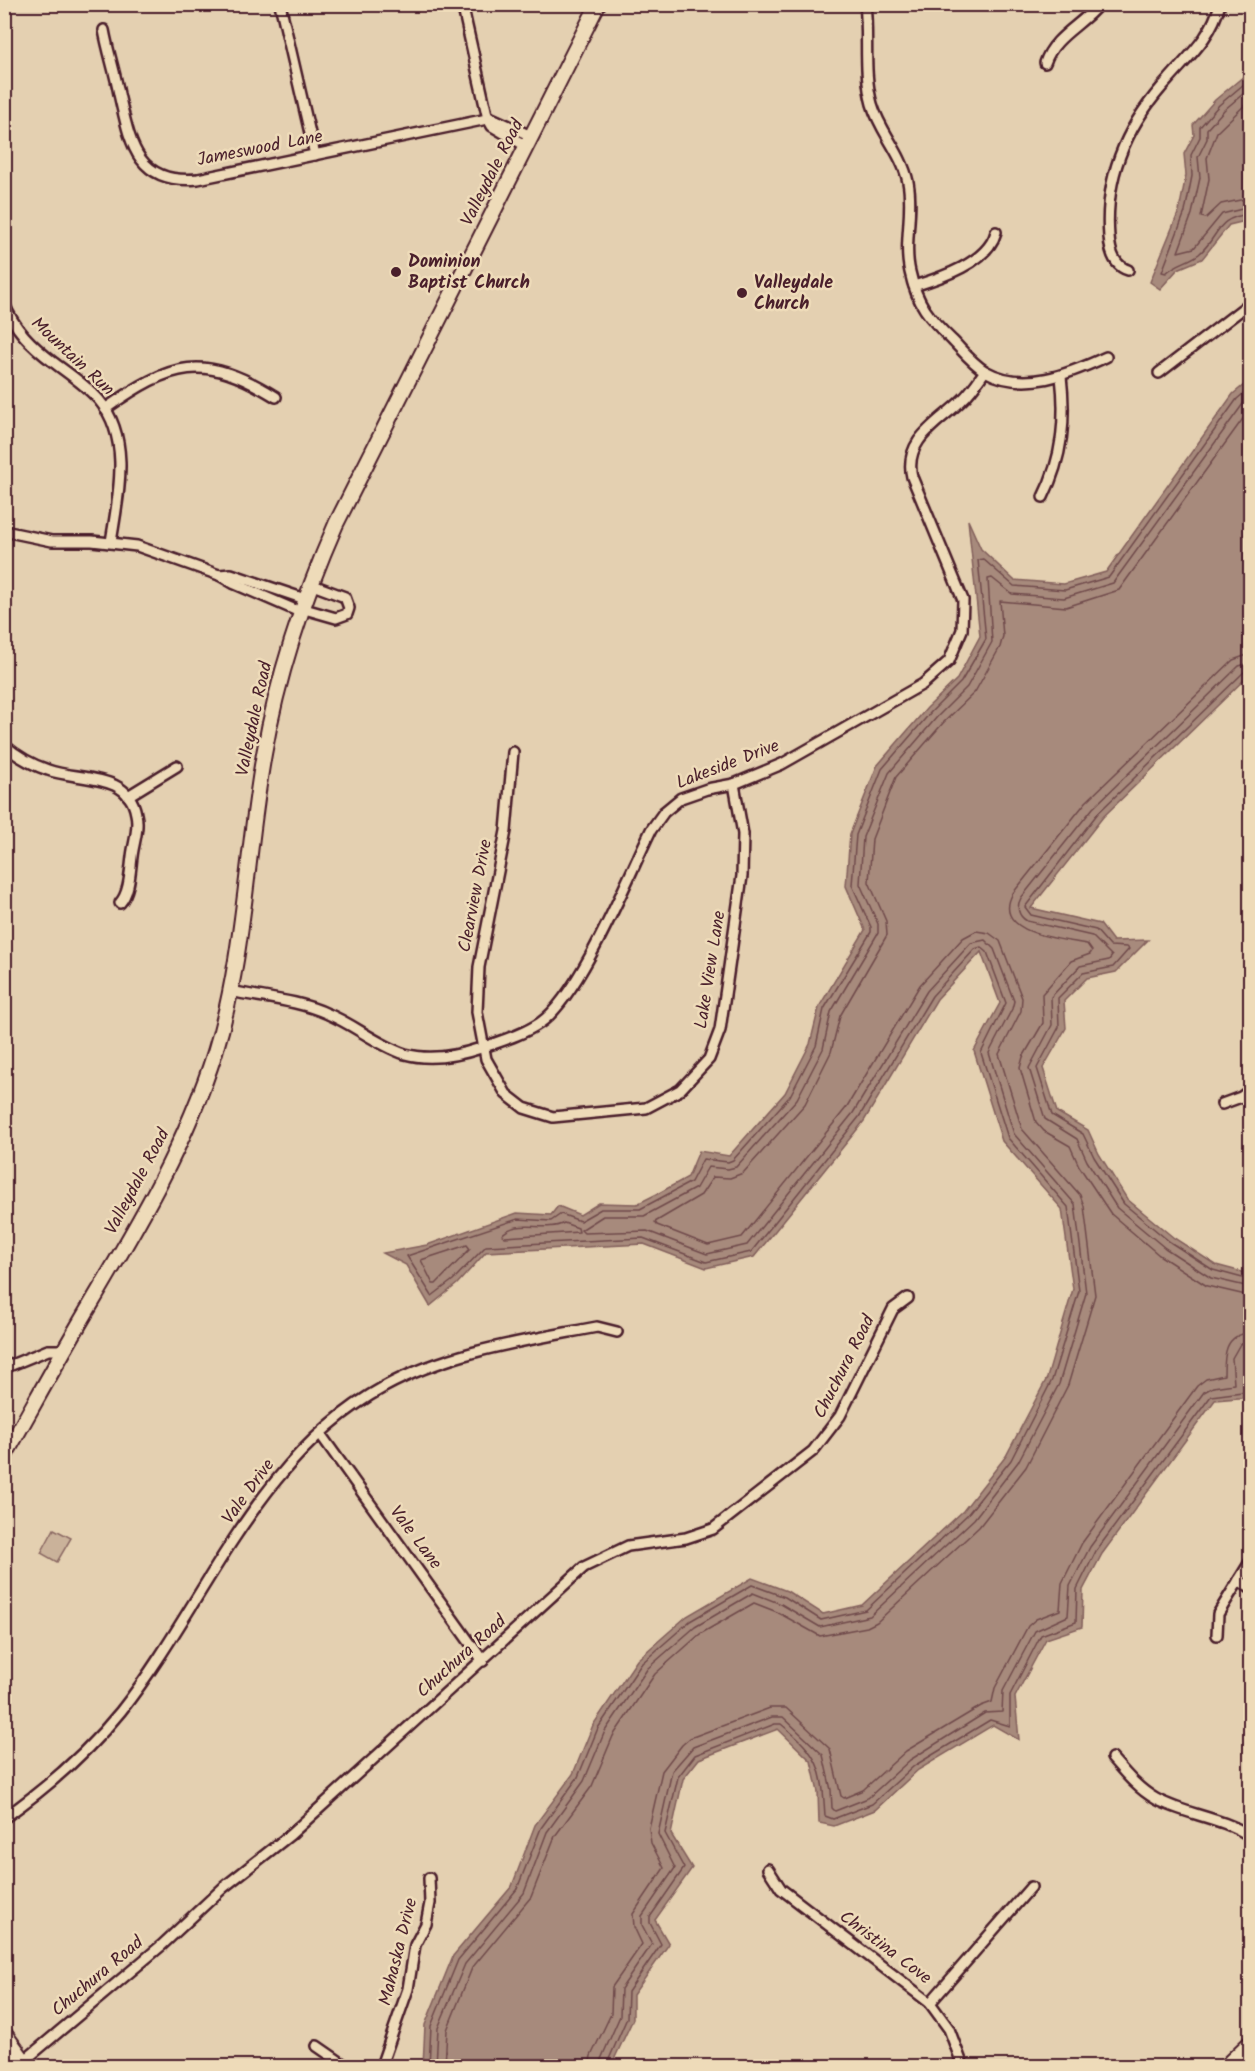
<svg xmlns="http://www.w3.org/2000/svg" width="1255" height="2071" font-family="Kalam,sans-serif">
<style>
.grass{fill:#cab29a;stroke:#8a6862;stroke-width:1.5}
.water{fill:#a78a7b;stroke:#825f5b;stroke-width:1.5}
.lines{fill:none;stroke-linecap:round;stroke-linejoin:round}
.shore{stroke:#6f4a4b;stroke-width:1.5}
.street-casing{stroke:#4a1f2b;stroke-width:14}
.secondary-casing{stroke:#4a1f2b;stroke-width:18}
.street{stroke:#eedbb9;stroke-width:9}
.secondary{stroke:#eedbb9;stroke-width:14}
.poi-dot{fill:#4a1f2b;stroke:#eedbb9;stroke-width:2}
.labels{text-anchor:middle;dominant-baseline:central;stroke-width:5;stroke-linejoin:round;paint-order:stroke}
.street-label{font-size:18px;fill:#4a1f2b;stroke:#eedbb9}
.poi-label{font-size:18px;font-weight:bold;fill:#4a1f2b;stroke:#eedbb9;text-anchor:start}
</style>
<rect width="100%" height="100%" fill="#e4d0b1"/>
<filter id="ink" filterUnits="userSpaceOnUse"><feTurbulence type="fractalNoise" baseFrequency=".0167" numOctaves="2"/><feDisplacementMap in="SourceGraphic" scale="12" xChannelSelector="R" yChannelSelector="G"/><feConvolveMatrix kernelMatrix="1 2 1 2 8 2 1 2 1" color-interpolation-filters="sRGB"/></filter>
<g filter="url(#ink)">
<!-- grass -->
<polygon class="grass" points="54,1529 71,1538 57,1562 41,1553"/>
<!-- water -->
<g class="water">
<polygon points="1250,71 1250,220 1229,225 1202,259 1178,269 1160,289 1150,282 1179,211 1186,175 1184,154 1194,135 1193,125 1215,100"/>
<polygon points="1250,380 1250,674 1103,817 1031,908 1100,924 1113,941 1148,940 1116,972 1087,978 1064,1001 1066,1028 1043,1068 1057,1112 1088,1130 1099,1154 1127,1199 1174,1238 1216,1265 1250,1274 1250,1351 1245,1361 1250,1397 1215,1400 1102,1554 1083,1590 1082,1627 1046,1639 1015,1697 1019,1740 993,1725 918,1770 875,1810 834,1826 819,1823 818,1792 811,1761 778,1729 699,1759 683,1779 671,1834 692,1868 655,1920 669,1944 633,1995 633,2019 611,2066 423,2066 425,2025 453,1956 512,1886 535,1825 573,1774 593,1725 637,1660 687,1616 752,1578 787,1591 823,1614 862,1605 963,1511 1006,1456 1047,1378 1073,1289 1062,1209 1002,1141 974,1051 1000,1003 981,952 937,999 864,1121 754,1257 706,1268 644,1244 486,1252 457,1284 430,1306 406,1265 383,1253 427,1245 517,1213 551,1215 558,1206 580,1215 599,1203 637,1204 659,1193 688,1177 699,1151 729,1156 785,1093 810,1044 819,1007 865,930 846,886 850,834 877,766 927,708 957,679 980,636 968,520 981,549 1014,580 1064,584 1106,572 1233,394"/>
</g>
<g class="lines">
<!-- shore -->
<g class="shore">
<path d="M1250 79 1219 105 1200 127V137L1191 155 1192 176 1185 212 1162 272 1166 273C1178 262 1189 262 1199 254 1221 235 1214 218 1250 214"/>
<polyline points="1250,88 1224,110 1207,129 1207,139 1198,157 1200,178 1192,214 1178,252 1194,248 1222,214 1250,207"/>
<polyline points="1250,100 1217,132 1207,158 1209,179 1201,217 1206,218 1221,204 1250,198"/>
<path d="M1250 654 1233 660 1086 802 1013 893C990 934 1062 939 1087 944L1092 951 1090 954 1071 961 1042 994 1043 1023 1023 1057 1020 1068 1036 1122 1044 1131 1070 1146 1079 1166 1111 1214 1159 1255 1207 1286 1250 1296"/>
<path d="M1250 663 1239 666 1093 808 1021 898C1016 907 1018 916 1027 921L1092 936 1112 956 1109 960 1080 966 1051 997 1052 1025 1029 1068 1045 1119 1077 1139 1087 1161 1117 1208 1165 1248 1211 1278 1250 1287"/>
<polyline points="1250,670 1244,672 1098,813 1025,907 1031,915 1096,930 1110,946 1127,947 1129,949 1113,967 1083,973 1058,998 1059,1027 1037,1068 1052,1115 1083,1134 1094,1157 1124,1204 1170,1242 1213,1270 1250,1280"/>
<path d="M564 1223 578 1228 579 1232 505 1237 502 1235C516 1218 546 1233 564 1223Z"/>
<polygon points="467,1245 470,1249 436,1284 433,1284 421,1260"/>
<polyline points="429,2066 431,2026 458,1960 517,1889 541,1828 578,1777 598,1728 642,1663 690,1621 752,1585 785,1597 821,1620 866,1610 967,1515 1011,1460 1052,1380 1079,1291 1068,1207 1008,1138 981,1053 1006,1003 987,952 981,947 975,949 932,996 859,1117 751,1252 706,1262 643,1238 486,1246 453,1280 432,1296 407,1256 518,1219 551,1221 561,1214 580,1221 601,1209 640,1209 691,1182 703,1159 728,1162 733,1160 790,1096 816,1046 824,1009 871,932 871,927 852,885 856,835 882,769 931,712 961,682 986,639 978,560 983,559 1014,586 1065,590 1109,577 1237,399 1250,388"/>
<polyline points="436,2066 438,2028 465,1964 524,1893 547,1832 584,1781 605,1731 648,1668 695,1627 753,1593 781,1604 820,1627 870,1616 974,1519 1018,1462 1059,1384 1086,1293 1075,1204 1014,1134 989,1053 1012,1009 1014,1001 994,949 985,940 971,943 927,991 853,1113 747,1245 707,1254 647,1231 584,1233 581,1230 603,1216 644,1216 696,1188 708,1167 728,1169 736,1167 797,1099 823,1049 831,1012 878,933 878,924 860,884 863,837 889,773 937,717 967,687 992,642 988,579 992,578 1012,594 1064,598 1113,583 1243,404 1250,398"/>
<polyline points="445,2066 447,2030 472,1968 531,1897 555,1836 592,1786 613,1736 655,1674 700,1634 754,1603 777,1612 820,1636 867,1627 877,1622 979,1527 1026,1467 1068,1385 1095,1295 1084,1206 1080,1195 1022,1129 999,1054 1021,1011 1022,998 1000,941 989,933 976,931 963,938 920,985 846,1108 742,1237 708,1245 657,1225 655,1222 701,1195 713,1177 730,1178 743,1173 805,1104 831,1052 840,1016 887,935 886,921 869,882 872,839 896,777 943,723 975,692 1000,647 1003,636 1000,601 1066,607 1119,590 1250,409"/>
<path d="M589 2066 591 2056 611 2014 612 1987 642 1944 634 1927 633 1914 664 1868 651 1843 649 1828 662 1771 682 1745 690 1738 770 1708H786L830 1749 841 1796 844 1798 863 1790 906 1751 981 1706 992 1702 995 1688 1028 1626 1036 1619 1060 1610 1062 1583 1082 1543 1197 1386 1206 1379 1224 1375C1224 1356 1224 1334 1250 1333"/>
<polyline points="598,2066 620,2016 621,1989 652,1944 642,1925 642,1916 675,1868 658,1834 672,1771 693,1747 772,1717 783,1717 823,1755 831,1790 832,1808 835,1811 868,1798 910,1760 985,1713 1002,1712 1003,1691 1035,1631 1068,1616 1070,1586 1090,1547 1204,1392 1213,1387 1234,1384 1232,1358 1240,1344 1250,1342"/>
<path d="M606 2066 627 2018 628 1992 661 1944 650 1923V1917L684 1868 665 1833 678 1777 695 1755 775 1724H781C820 1756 822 1767 825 1816L833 1819 872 1804 914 1766 990 1720 1010 1726V1695L1041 1635 1076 1622 1077 1589 1096 1551 1211 1396 1250 1391"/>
</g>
<!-- street casing -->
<g class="street-casing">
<g id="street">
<polyline points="280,4 315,155"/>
<polyline points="462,4 488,119 492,126 526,146"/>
<path d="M865 4C869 37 863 72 872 104 880 132 902 153 908 182 914 212 903 243 910 272 917 304 929 318 952 340 962 350 972 363 985 371 1024 393 1069 374 1106 357"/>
<path d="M104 30C108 52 115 72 119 94 130 142 136 185 198 179L492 118 531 136"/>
<path d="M1045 63C1054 36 1081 26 1099 4"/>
<path d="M1128 270C1114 266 1110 251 1109 237 1104 175 1127 124 1169 79 1190 55 1212 36 1220 4"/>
<path d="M914 286C940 278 988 263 996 232"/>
<path d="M4 303C14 329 32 346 53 362 69 374 86 385 99 400 132 439 118 497 111 542"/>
<polyline points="1159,373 1250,303"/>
<path d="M105 409C172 362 203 352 276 397"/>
<path d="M1043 497C1063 457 1066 419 1061 376"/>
<polyline points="4,531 52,541 92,541 137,546 219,575 233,583 300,612"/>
<polyline points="219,575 231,574 305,599"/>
<polyline points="301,608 336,618 347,614 349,608 345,597 310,584"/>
<path d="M4 745C17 756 33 765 48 770 78 781 129 772 136 814 139 826 135 839 133 850 130 866 131 891 120 903"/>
<polyline points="513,752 506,831 479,967 477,1012 486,1059 506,1094 524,1108 553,1117 646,1108 680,1090 709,1059 720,1030 742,876 743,834 734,784"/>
<polyline points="128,796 177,766"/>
<path d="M230 991C263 998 298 1000 328 1014 355 1025 377 1045 405 1054 430 1061 457 1056 481 1048 501 1041 522 1035 540 1023 580 996 628 877 651 830L664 812 681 798 707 789 734 784 782 764 923 684 949 661 962 630 963 600 912 477C903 439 940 422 962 400 971 392 978 381 985 371"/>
<polyline points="1222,1104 1241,1097 1250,1090"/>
<polyline points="4,1368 48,1350 65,1350"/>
<polyline points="321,1435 483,1661"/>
<polyline points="1239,1580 1250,1588"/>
<polyline points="1217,1635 1218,1614 1250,1562"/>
<path d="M1112 1758C1125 1773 1138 1789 1156 1799 1186 1815 1221 1817 1250 1836"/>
<path d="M4 1818C48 1787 87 1753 121 1711 206 1603 257 1456 384 1387 450 1351 524 1341 597 1327L617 1332"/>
<polyline points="768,1869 781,1889 930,2003 949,2029 963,2066"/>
<polyline points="930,2003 1031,1887"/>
<polyline points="317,2046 346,2066"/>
<polyline points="24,2061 162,1945 224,1887 290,1835 584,1567 628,1546 686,1538 713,1529 813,1451 840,1416 893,1309 908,1298"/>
<polyline points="381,2066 408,1989 415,1945 426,1924 430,1903 429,1878"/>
</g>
</g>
<!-- secondary casing -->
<g class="secondary-casing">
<g id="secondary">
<path d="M4 1457C33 1406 61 1354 91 1304 139 1223 187 1142 215 1052 245 955 246 853 264 754 278 674 303 599 336 524L598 4"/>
<polyline points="4,2033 28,2066"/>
<polyline points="1226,2066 1250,2043"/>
</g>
</g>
<!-- street -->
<use href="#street" class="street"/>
<!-- secondary -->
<use href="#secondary" class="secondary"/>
</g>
</g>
<!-- markers -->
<g class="poi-dot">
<circle cx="396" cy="272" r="6"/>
<circle cx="742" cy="293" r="6"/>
</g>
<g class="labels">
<!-- street labels -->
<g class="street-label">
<text transform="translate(260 149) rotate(-11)">Jameswood Lane</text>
<text transform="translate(493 173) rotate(-63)">Valleydale Road</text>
<text transform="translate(72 357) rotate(43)">Mountain Run</text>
<text transform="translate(255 719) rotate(-78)">Valleydale Road</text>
<text transform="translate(728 765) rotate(-21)">Lakeside Drive</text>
<text transform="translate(476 896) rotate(-79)">Clearview Drive</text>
<text transform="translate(711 970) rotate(-81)">Lake View Lane</text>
<text transform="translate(138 1182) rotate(-62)">Valleydale Road</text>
<text transform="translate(845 1367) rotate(-63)">Chuchura Road</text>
<text transform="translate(249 1492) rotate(-54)">Vale Drive</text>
<text transform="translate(415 1538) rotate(53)">Vale Lane</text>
<text transform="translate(462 1657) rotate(-42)">Chuchura Road</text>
<text transform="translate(885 1948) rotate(37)">Christina Cove</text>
<text transform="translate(399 1952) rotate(-76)">Mahaska Drive</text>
<text transform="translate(98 1977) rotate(-40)">Chuchura Road</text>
</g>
<!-- poi labels -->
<g class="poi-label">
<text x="408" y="262">Dominion<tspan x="408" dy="21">Baptist Church</tspan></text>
<text x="754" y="283">Valleydale<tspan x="754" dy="21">Church</tspan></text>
</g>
</g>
<!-- margin -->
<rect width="1255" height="2071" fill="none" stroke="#eedbb9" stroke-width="24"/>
<rect x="12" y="12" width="1231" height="2047" fill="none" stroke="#4a1f2b" stroke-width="2" filter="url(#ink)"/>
</svg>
